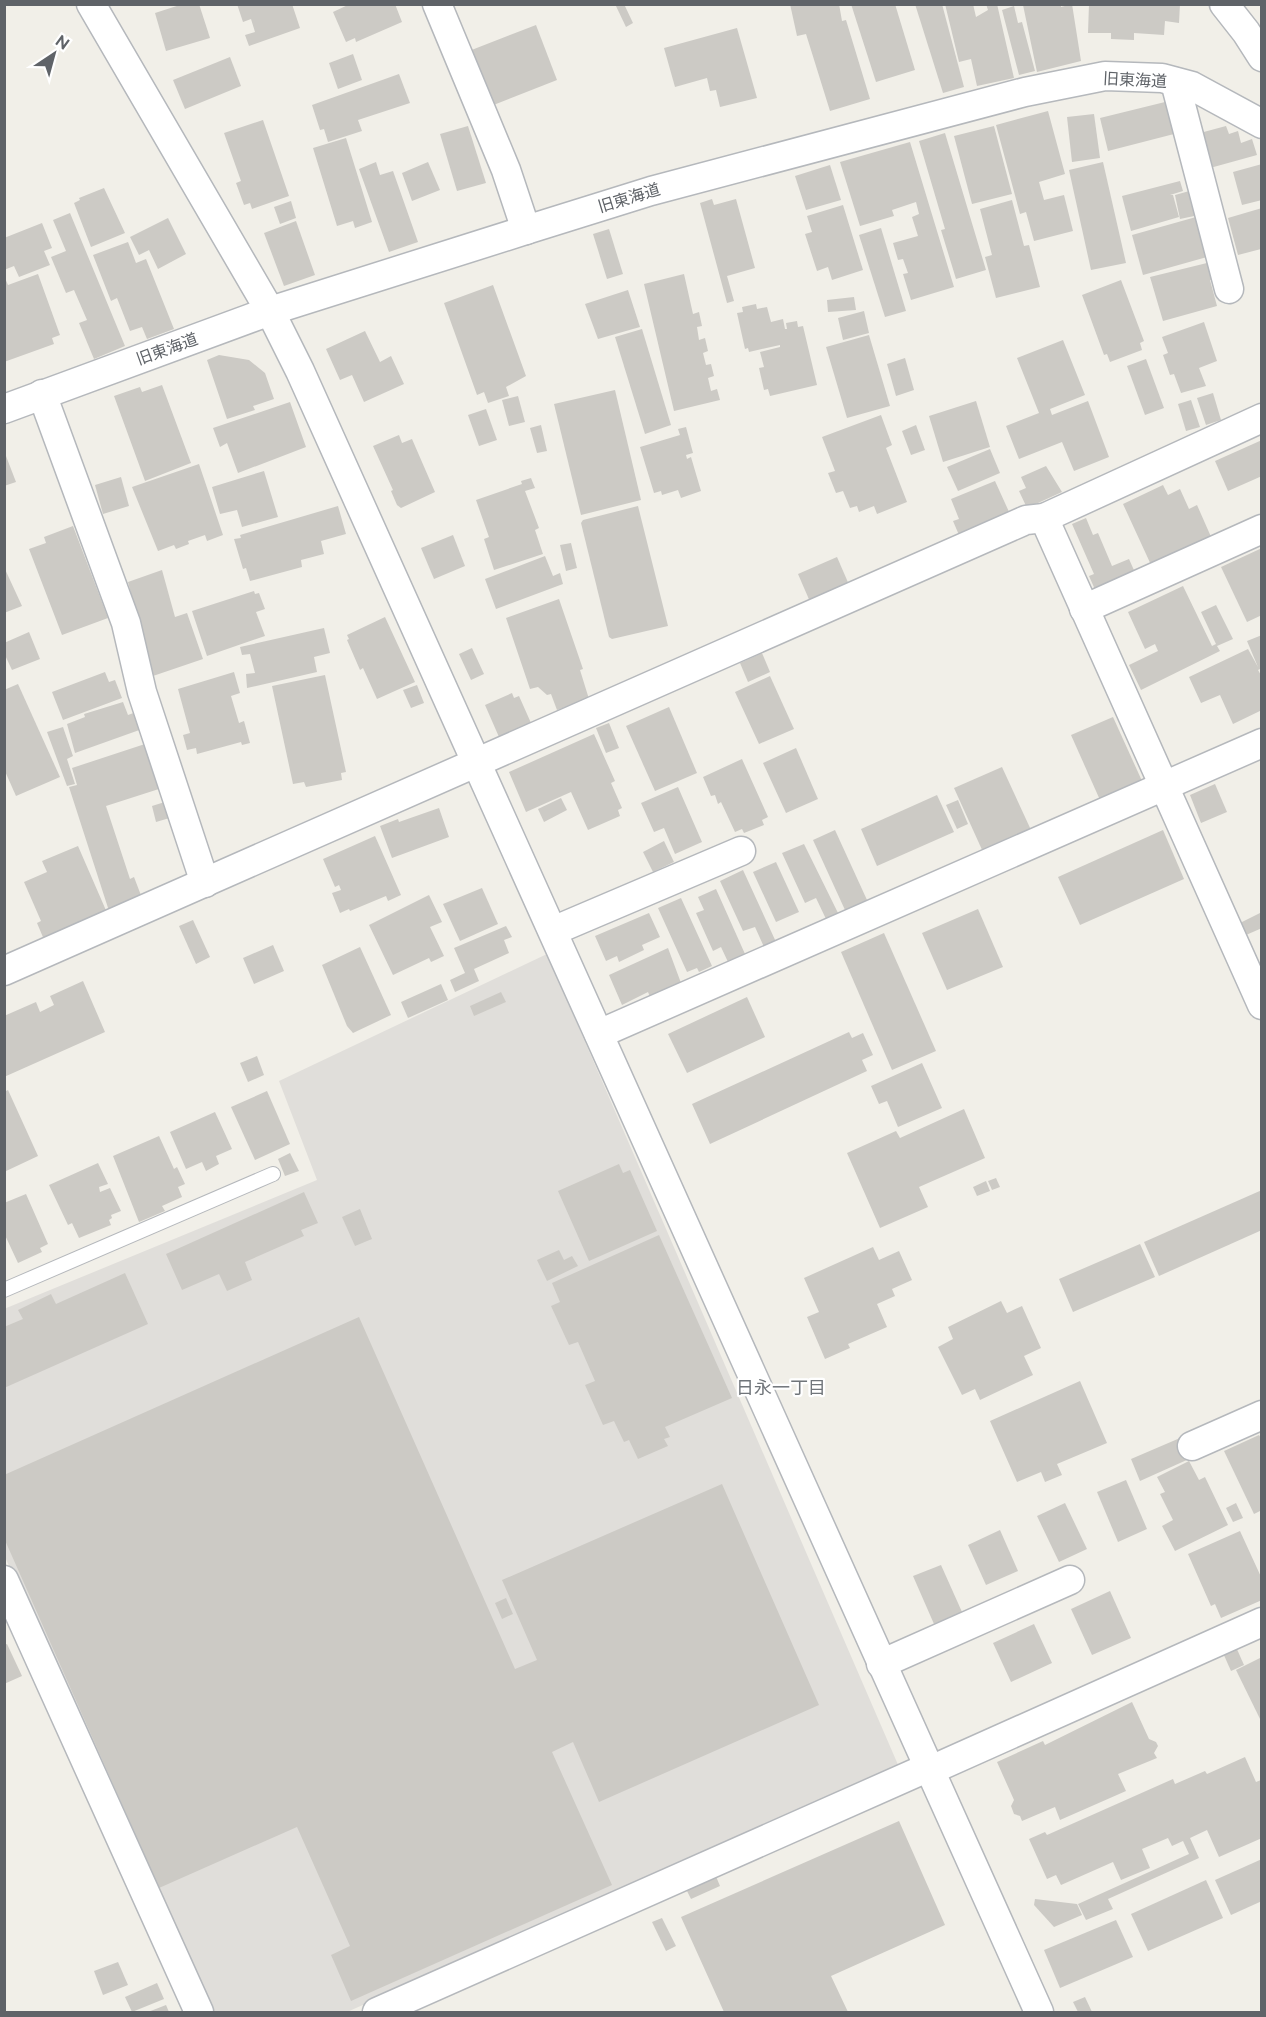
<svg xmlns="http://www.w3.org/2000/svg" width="1266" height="2017" font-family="Raleway,'Noto Sans JP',sans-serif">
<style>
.industrial{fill:#e0deda}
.building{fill:#cccac5}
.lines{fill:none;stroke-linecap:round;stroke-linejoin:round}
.lane-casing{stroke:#b5b8bc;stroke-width:16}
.street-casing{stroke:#b5b8bc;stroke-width:31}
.lane{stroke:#fff;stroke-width:14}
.street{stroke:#fff;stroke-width:28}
.labels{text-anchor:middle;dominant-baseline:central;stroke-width:4.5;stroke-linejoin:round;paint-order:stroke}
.street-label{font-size:16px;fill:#5f6368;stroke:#fff}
.neighbourhood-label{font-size:18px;fill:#70757a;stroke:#fff}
</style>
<rect width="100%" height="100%" fill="#f1efe8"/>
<!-- industrial -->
<polygon class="industrial" points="547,954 899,1767 347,2012 211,2012 5,1557 4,1309 317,1180 279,1081"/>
<!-- building -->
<g class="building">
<polygon points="183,4 199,4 210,38 166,51 155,13"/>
<polygon points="237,4 292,4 300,28 249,46 245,35 255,32 251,19 243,22"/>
<polygon points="350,4 395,4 402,22 356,42 355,38 346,42 333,12"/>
<polygon points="615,4 624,4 633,23 626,27"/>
<polygon points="790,4 839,4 842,21 846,20 870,99 830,111 806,34 797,36"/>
<polygon points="851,4 895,4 915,70 876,82"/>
<polygon points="915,4 942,4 964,87 943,93"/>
<polygon points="945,4 973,4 976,17 988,10 986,4 997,4 1014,78 977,86 971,59 959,62"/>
<polygon points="1072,4 1081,61 1037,72 1023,5 1061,5 1061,7"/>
<polygon points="1089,4 1180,4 1179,23 1165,21 1164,35 1134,33 1134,40 1111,39 1111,33 1088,33"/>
<polygon points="1014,6 1018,23 1022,22 1035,71 1019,75 1002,10"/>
<polygon points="536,25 557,80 491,106 469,51"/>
<polygon points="737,28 757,98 720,107 716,90 710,91 707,78 675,87 664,48"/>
<polygon points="353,54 362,80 338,89 329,63"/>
<polygon points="230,57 241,86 185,109 173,80"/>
<polygon points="399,74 410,103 358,120 362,131 328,142 324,129 320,130 312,105"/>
<polygon points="1165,102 1174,134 1108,151 1100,118"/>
<polygon points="1048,111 1065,174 1039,182 1044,200 1064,195 1073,231 1034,241 1026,212 1020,214 996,125"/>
<polygon points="1094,114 1100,158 1072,162 1067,117"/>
<polygon points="263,120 289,196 252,209 250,203 244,205 236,183 241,181 224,133"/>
<polygon points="468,126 486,183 457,191 440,134"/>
<polygon points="994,126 1012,194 972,204 954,136"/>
<polygon points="1226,126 1229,134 1238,131 1241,143 1252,139 1257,155 1210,168 1200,133"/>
<polygon points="945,133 986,270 956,279 941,230 945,229 919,141"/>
<polygon points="346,138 372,222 355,228 353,221 337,226 313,148"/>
<polygon points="910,142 954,287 911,300 903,274 908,273 903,259 898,260 893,243 918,236 912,217 919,214 916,202 892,210 894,216 860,226 840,162"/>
<polygon points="376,162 380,175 393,171 418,242 389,252 359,169"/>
<polygon points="428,162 440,190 412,201 402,173"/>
<polygon points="1103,162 1126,263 1091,270 1069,170"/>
<polygon points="1262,164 1262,200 1242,205 1233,172"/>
<polygon points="830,165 841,200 806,210 795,176"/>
<polygon points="1180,181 1183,191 1170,195 1173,195 1179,217 1131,231 1122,196"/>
<polygon points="104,188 125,233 91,247 74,203 80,200 79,198"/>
<polygon points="1193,190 1199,215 1180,219 1175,195"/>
<polygon points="712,199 714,205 736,199 755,268 727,276 734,301 727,303 700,203"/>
<polygon points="1012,200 1024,246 1029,245 1040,287 996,298 985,257 992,255 980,209"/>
<polygon points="291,201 296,218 280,224 274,207"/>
<polygon points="843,205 863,270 832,280 828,267 817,271 805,234 812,232 807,216"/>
<polygon points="1262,208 1261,249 1238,255 1228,218"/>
<polygon points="70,213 125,346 94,359 79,323 87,320 74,290 66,293 51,257 66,251 53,220"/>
<polygon points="1196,217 1207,257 1143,275 1132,235"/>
<polygon points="168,218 186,254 158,269 149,250 139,255 130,237"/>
<polygon points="296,221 315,275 284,286 264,233"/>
<polygon points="42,223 52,248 44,251 50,265 19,277 14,266 4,270 4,238"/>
<polygon points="881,228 906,311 885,317 859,235"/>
<polygon points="609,229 623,274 607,279 593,234"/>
<polygon points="128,242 136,263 146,259 174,329 147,339 142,327 130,331 117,298 111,301 93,255"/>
<polygon points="1211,262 1216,278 1210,280 1217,306 1163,321 1150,277"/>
<polygon points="38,274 60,335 52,338 54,344 4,362 4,276 8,285"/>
<polygon points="684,274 693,314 699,312 702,326 697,327 699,340 705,338 708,351 703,353 706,365 711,364 714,376 708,378 711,391 717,389 720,400 674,411 644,284"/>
<polygon points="1121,280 1144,341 1140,343 1142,350 1110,362 1107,354 1104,355 1082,295"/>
<polygon points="493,285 526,376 506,387 509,396 488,403 484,392 477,395 444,303"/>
<polygon points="628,290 640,327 598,339 585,304"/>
<polygon points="854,297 856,310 828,312 827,300"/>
<polygon points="756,304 757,309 767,307 771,322 783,319 785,329 787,329 786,323 797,321 798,327 803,326 817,385 770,396 768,389 764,390 759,368 764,367 760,352 780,347 780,345 749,352 748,348 745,349 737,313 743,312 742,307"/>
<polygon points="864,311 869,333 843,340 838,318"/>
<polygon points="1204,322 1217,361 1199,368 1206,386 1181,393 1174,374 1170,375 1163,355 1168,353 1162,337"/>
<polygon points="642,329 671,425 645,434 615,337"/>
<polygon points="365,331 380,362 391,356 404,384 364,402 352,375 340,380 326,349"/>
<polygon points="869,335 890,406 847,418 826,347"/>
<polygon points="1063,340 1085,395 1050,409 1052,415 1088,401 1109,457 1074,471 1062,442 1019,459 1006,426 1039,413 1017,358"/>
<polygon points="219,355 249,360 265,373 274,399 253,406 255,410 227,419 207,360"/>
<polygon points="905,358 914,390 896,396 887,364"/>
<polygon points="1146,359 1164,408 1145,415 1127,366"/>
<polygon points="162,385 191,463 145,481 114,396 140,387 142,392"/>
<polygon points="615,390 641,500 581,515 554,404"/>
<polygon points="1213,393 1221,420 1206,425 1197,398"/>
<polygon points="518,396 525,422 509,426 502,400"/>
<polygon points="1191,400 1200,427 1186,431 1178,404"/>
<polygon points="976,401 990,447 943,462 929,416"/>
<polygon points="290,402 306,447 238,473 227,443 220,447 213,428"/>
<polygon points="486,409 497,440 479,446 468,415"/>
<polygon points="881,415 892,445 886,448 907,502 877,514 874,506 859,512 857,506 850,508 843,491 836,493 828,473 835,471 822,437"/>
<polygon points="541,425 547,451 537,453 530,428"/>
<polygon points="916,425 925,450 911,455 902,431"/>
<polygon points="686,427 693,453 686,455 687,459 691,457 701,491 681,498 678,490 662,495 661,491 654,493 640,447 680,435 678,429"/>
<polygon points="399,435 402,443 412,439 435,492 401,508 397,505 391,491 393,490 373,446"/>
<polygon points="1262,440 1262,476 1228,491 1215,461"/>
<polygon points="990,449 1000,473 958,491 947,467"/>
<polygon points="6,456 16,482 4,486 4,457"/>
<polygon points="199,464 223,535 207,541 205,535 188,541 189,544 176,549 174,545 158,551 132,487"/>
<polygon points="1046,466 1062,492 1027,508 1019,491 1026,488 1021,477"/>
<polygon points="264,471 278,517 242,527 237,510 220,514 212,487"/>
<polygon points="121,477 129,506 103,514 95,485"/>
<polygon points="531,478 535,488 525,491 539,528 535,530 543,554 494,570 484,539 489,537 476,500 522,484 521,481"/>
<polygon points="995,481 1010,514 959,535 953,521 959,519 951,499"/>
<polygon points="1163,485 1168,495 1180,489 1189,509 1197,505 1212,539 1152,567 1123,504"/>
<polygon points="338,506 346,534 321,541 324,554 301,560 302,567 250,581 246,568 243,569 234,539 241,538 240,535"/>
<polygon points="638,506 668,626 612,639 609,637 581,523 583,520"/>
<polygon points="1086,518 1093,535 1098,533 1112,566 1129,559 1137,577 1097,594 1089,576 1094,574 1072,524"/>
<polygon points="73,526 108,618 62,635 29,549 46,543 44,537"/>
<polygon points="453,535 465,566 434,579 421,548"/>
<polygon points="571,543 577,568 566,571 560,545"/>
<polygon points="1262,548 1262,615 1247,622 1221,567"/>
<polygon points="545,556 553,576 560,573 563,584 496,609 485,579"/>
<polygon points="837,557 850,587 811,604 798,574"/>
<polygon points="4,567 22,606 4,613"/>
<polygon points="162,570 175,617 187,613 203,659 153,676 128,582"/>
<polygon points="1183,586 1212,646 1216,644 1201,612 1216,605 1233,639 1217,646 1220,651 1141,690 1129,665 1158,651 1155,644 1145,649 1128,612"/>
<polygon points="254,591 255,594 259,593 265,609 256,612 265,636 207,656 192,611"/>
<polygon points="559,599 583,669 580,670 589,699 557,710 551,694 547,695 538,687 530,689 506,618"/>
<polygon points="385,617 415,682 377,699 363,668 360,670 347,640 349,639 347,635"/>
<polygon points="324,628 330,653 314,657 317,672 247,688 246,674 255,673 250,654 242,655 240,647"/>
<polygon points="29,632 40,659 12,670 4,653 4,643"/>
<polygon points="1262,635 1262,668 1258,670 1262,677 1262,710 1233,724 1220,695 1201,703 1189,677 1248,649 1258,667 1247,641"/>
<polygon points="472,648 484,674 471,680 459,654"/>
<polygon points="762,653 770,672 748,682 740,663"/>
<polygon points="105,672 109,682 115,680 122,698 63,720 52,692"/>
<polygon points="234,672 240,693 231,696 239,723 244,721 250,743 242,745 241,742 197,754 196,748 187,750 183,735 190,733 178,689"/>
<polygon points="325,675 346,772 341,773 342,780 306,787 304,782 293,784 272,686"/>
<polygon points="770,676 794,729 759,744 735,692"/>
<polygon points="18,684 60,777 16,796 4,769 4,690"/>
<polygon points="417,685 424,703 411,708 403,690"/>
<polygon points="512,693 514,698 519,696 531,723 499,737 485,705"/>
<polygon points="123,702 128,715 139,711 145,728 75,753 67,724 85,717 84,714"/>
<polygon points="669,707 697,773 655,791 626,726"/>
<polygon points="1113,717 1142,781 1100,800 1071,735"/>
<polygon points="609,723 619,748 606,753 596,728"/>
<polygon points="63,727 73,756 67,759 75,784 67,786 47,732"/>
<polygon points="594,734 615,781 611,783 622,808 618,810 620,816 588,830 571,792 526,812 509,772"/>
<polygon points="148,743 162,788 106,806 130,879 134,877 142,898 109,911 69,787 77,785 72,768"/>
<polygon points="796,748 818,799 786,813 763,763"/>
<polygon points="742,759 768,817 762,820 764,825 744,833 742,829 735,832 721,802 718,804 715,795 711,796 703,777"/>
<polygon points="1002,767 1031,830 983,852 954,788"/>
<polygon points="1215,784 1227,812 1201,823 1190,795"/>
<polygon points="678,787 702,842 675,854 664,828 654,832 641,803"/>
<polygon points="937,795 954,832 877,866 861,829"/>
<polygon points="561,798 567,810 544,822 538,809"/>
<polygon points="958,800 968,824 957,829 946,805"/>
<polygon points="168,801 173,817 156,822 152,806"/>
<polygon points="439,808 449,837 392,858 380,826 398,819 399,822"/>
<polygon points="835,830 867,900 845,910 813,840"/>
<polygon points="1163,830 1184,879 1080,925 1058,877"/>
<polygon points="375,836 401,895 388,901 386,896 350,911 349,909 340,913 332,893 341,890 339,885 335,887 323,859"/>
<polygon points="664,841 674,862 653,872 643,852"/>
<polygon points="804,844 838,913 826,919 816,898 805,903 782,853"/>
<polygon points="78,846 108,915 45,942 37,923 41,921 24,882 47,872 42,861"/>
<polygon points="776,862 799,912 776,922 753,872"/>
<polygon points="743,870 776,942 764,947 755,927 743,931 720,881"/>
<polygon points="482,888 498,924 460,941 443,904"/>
<polygon points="716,889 745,954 728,962 721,947 713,951 696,913 704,910 698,897"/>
<polygon points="429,895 442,922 430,927 444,956 431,962 429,958 393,975 369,925"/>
<polygon points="681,898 712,966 699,972 697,968 687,972 658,908"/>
<polygon points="978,909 1003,967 947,990 922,933"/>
<polygon points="1262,912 1262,928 1246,935 1240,923"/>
<polygon points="649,913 660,937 642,945 644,950 619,962 617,956 606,961 595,936"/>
<polygon points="193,920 210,957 196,964 179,926"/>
<polygon points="506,926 512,937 504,940 509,953 474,969 479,981 455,992 450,980 465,973 454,948"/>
<polygon points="884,933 936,1051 892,1070 841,952"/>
<polygon points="273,945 284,971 254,984 243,958"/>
<polygon points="360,947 391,1015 353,1033 347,1026 322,965"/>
<polygon points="668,948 681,983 650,997 648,992 622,1005 609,975"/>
<polygon points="83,981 105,1032 4,1077 4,1016 36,1002 40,1012 54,1005 50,996"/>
<polygon points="441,984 448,1000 408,1018 401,1002"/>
<polygon points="501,992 506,1002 474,1016 470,1006"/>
<polygon points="747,997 765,1037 687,1073 668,1034"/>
<polygon points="849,1032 852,1038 863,1033 873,1055 862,1060 867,1071 710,1144 692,1104"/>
<polygon points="257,1056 264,1075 248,1082 240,1063"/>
<polygon points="922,1063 942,1108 898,1127 887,1101 879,1104 871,1086"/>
<polygon points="8,1090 38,1156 4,1172 4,1092"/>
<polygon points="267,1091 290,1144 255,1160 231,1107"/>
<polygon points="964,1109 985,1158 919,1187 928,1207 880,1228 847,1153 896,1131 900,1138"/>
<polygon points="215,1112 232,1149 216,1156 219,1164 206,1171 202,1162 186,1169 170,1132"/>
<polygon points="159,1136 174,1169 177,1167 185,1184 178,1187 182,1197 162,1206 165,1211 139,1222 113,1156"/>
<polygon points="290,1153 299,1171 285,1176 278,1159"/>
<polygon points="98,1163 108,1184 99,1187 100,1192 110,1188 121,1211 111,1215 112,1218 109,1220 111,1225 79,1238 72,1223 68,1225 49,1185"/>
<polygon points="619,1164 623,1173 630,1170 657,1231 589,1261 558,1191"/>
<polygon points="996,1178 1000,1187 992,1190 988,1181"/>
<polygon points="986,1181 990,1191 977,1196 973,1187"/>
<polygon points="1262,1190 1262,1230 1159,1276 1144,1242"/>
<polygon points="304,1192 318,1223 301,1230 304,1236 245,1262 252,1280 227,1291 219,1274 182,1290 166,1254"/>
<polygon points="26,1194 48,1244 40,1248 42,1252 18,1263 4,1233 4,1203"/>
<polygon points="360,1209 372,1239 355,1246 342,1217"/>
<polygon points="659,1235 732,1398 665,1427 670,1437 664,1439 668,1446 638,1459 629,1440 624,1442 614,1421 603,1425 585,1385 595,1381 578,1342 569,1345 551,1306 560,1302 552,1283"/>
<polygon points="1140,1244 1155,1277 1073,1312 1059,1279"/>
<polygon points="873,1247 879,1260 899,1251 912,1280 892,1289 895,1296 877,1304 887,1327 848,1344 850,1348 825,1359 807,1317 819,1312 804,1278"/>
<polygon points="559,1250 564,1260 572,1256 578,1266 547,1281 537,1260"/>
<polygon points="125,1273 148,1324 4,1388 4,1327 23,1319 18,1310 51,1294 56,1304"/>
<polygon points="1001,1301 1007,1313 1022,1306 1041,1348 1024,1356 1033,1375 980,1400 975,1389 962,1395 938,1347 953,1339 948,1327"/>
<polygon points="359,1317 515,1669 537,1660 502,1580 722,1484 819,1705 599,1802 573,1742 552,1752 612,1885 351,2001 331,1955 350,1946 297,1827 159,1888 4,1538 4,1475"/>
<polygon points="1080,1381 1107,1443 1057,1464 1062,1475 1045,1482 1041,1472 1017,1482 990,1421"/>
<polygon points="1259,1435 1262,1440 1262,1510 1254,1514 1224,1451"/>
<polygon points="1180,1438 1189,1459 1140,1481 1131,1459"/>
<polygon points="1189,1461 1199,1480 1205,1477 1228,1525 1175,1551 1162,1526 1173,1520 1160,1494 1165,1492 1157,1477"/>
<polygon points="1126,1480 1147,1529 1118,1542 1097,1492"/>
<polygon points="1065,1503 1087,1549 1059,1562 1037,1516"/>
<polygon points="1236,1503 1243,1518 1233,1522 1226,1508"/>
<polygon points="1000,1530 1018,1571 986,1585 968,1545"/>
<polygon points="1240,1531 1262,1579 1262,1600 1221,1618 1215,1604 1211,1606 1188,1554"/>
<polygon points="941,1565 962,1612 934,1624 913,1576"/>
<polygon points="1110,1591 1131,1638 1092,1655 1071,1609"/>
<polygon points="506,1598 513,1614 502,1619 495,1603"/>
<polygon points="1034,1624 1052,1663 1011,1682 993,1643"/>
<polygon points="7,1644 22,1676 4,1684 4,1645"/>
<polygon points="1236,1647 1244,1665 1231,1671 1223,1653"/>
<polygon points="1260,1658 1262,1662 1262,1723 1236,1670"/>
<polygon points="1132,1702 1149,1739 1156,1742 1158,1746 1154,1753 1157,1758 1118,1774 1126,1791 1060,1820 1055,1807 1022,1821 1020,1816 1014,1814 1011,1806 1014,1800 997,1762 1043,1741 1045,1745"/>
<polygon points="1245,1757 1256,1782 1261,1780 1262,1782 1262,1838 1219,1857 1207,1830 1190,1838 1199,1858 1108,1899 1113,1909 1086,1920 1078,1904 1189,1854 1183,1841 1172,1846 1168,1838 1142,1849 1150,1868 1121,1880 1113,1862 1061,1885 1056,1875 1047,1879 1029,1839 1045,1832 1047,1835 1173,1779 1175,1784 1205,1771 1207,1774"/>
<polygon points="899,1821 945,1925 831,1976 848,2012 724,2012 681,1917"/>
<polygon points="1262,1859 1262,1901 1231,1915 1215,1880"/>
<polygon points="715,1874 720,1886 691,1899 685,1887"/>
<polygon points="1206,1880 1223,1918 1148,1951 1131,1914"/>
<polygon points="1035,1899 1077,1904 1082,1915 1054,1927 1034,1905"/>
<polygon points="662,1918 676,1946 666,1951 652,1922"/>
<polygon points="1116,1920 1133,1957 1060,1988 1044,1950"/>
<polygon points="118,1962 128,1985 103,1995 94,1971"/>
<polygon points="157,1983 164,1999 132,2012 125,1997"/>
<polygon points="1085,1997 1092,2012 1078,2012 1073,2002"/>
<polygon points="166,2005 169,2012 148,2012"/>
</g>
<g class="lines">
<!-- lane casing -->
<g class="lane-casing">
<polyline id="lane" points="4,1290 273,1174"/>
</g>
<!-- street casing -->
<g class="street-casing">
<g id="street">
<polyline points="91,4 270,311 300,371 1039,2012"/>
<polyline points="437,4 506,170 526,230"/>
<polyline points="1224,4 1246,32 1262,57"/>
<polyline points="1175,82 1229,289"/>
<polyline points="42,394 126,623 142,692 205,883"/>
<polyline points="4,409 270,311 526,230 651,191 1025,92 1105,76 1162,78 1192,86 1262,124"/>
<polyline points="1044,518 1262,1005"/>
<polyline points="1084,609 1262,529"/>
<polyline points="553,931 741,851"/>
<polyline points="4,971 1026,520 1044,518 1262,418"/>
<polyline points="599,1034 1262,743"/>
<polyline points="1192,1446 1262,1415"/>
<polyline points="4,1580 199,2012"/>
<polyline points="881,1664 1070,1580"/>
<polyline points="931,1770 1262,1622"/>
<polyline points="377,2012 929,1767"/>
</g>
</g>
<!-- lane -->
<use href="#lane" class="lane"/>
<!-- street -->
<use href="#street" class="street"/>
</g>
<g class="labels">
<!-- street labels -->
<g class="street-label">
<text transform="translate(1135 80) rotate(3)">旧東海道</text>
<text transform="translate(629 198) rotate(-17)">旧東海道</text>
<text transform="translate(167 349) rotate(-20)">旧東海道</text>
</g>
<!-- neighbourhood labels -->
<g class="neighbourhood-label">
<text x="781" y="1387">日永一丁目</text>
</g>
</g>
<!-- border -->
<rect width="1266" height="2017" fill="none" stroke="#5f6368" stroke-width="12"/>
<!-- north arrow -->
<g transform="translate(54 54) rotate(36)" stroke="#ffffff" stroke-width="4.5" paint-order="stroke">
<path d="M0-4.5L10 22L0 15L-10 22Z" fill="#5f6368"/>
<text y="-9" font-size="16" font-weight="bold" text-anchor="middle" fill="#5f6368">N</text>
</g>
</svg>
